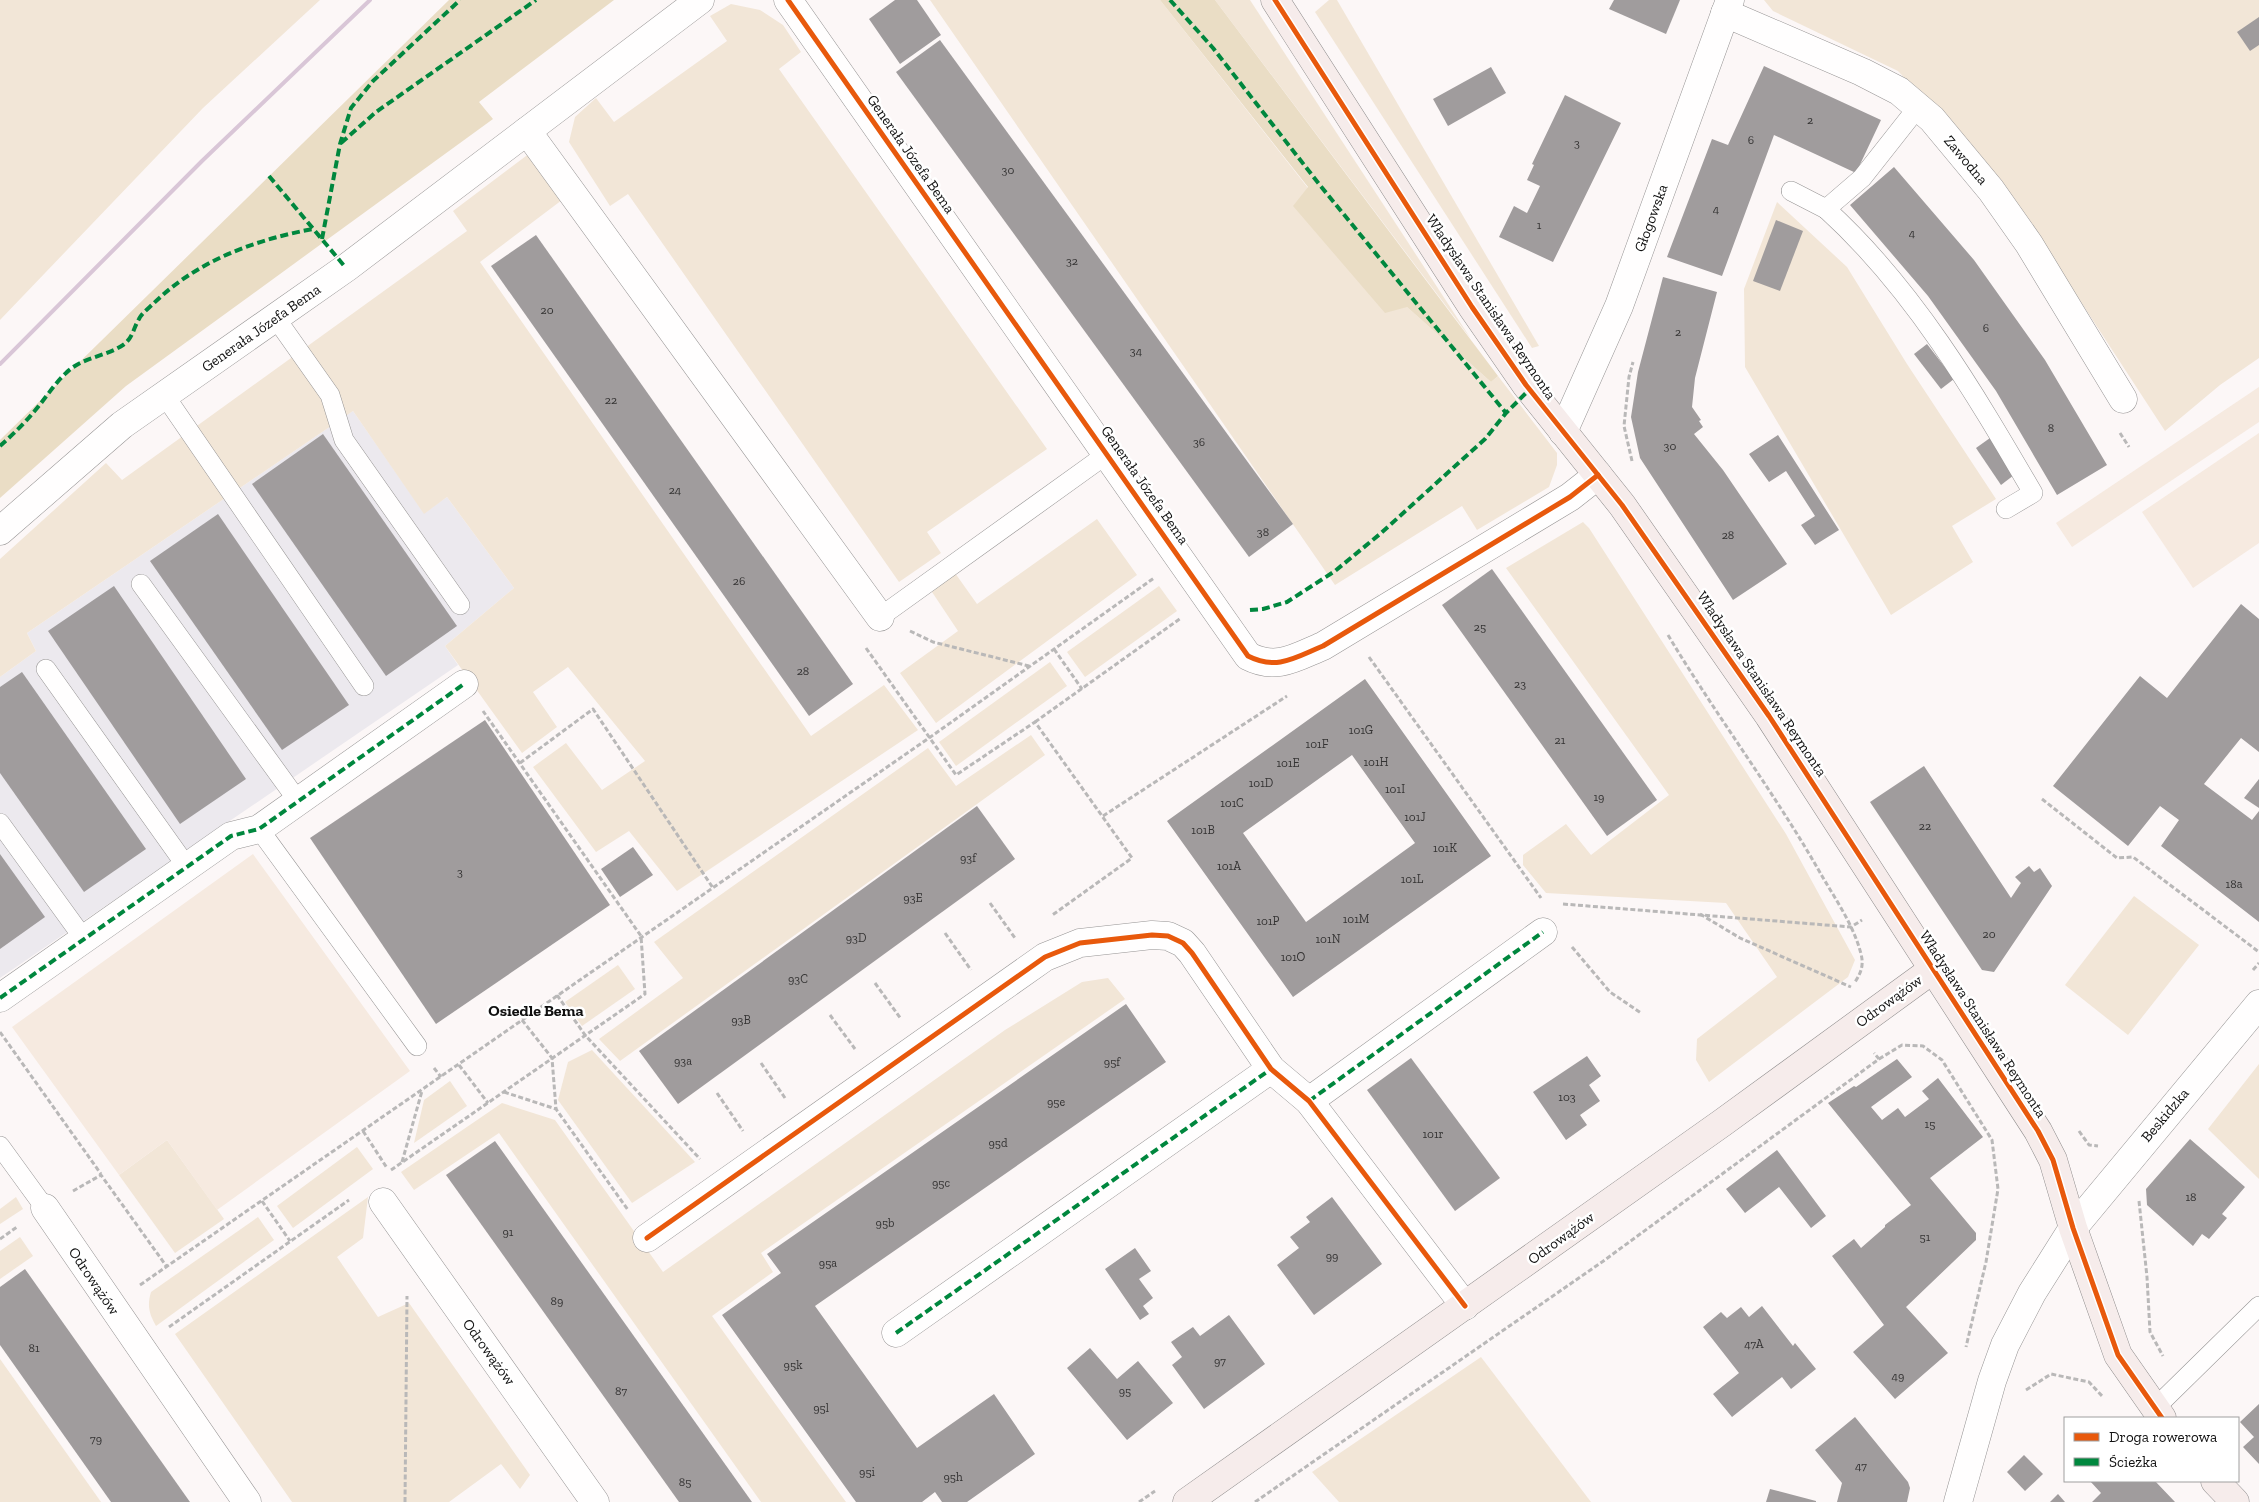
<svg xmlns="http://www.w3.org/2000/svg" width="2259" height="1502" font-family="'Zilla Slab',serif">
<style>
.industrial{fill:#ece9ee}
.green{fill:#f2e6d7}
.forest{fill:#eaddc5}
.pitch{fill:#f6eae0}
.building{fill:#a09c9d;fill-rule:evenodd}
.lines{fill:none;stroke-linecap:round;stroke-linejoin:round}
.lane-casing{stroke:#969494;stroke-width:20}
.street-casing{stroke:#969494;stroke-width:29}
.secondary-casing{stroke:#8d8b8b;stroke-width:29}
.path{stroke:#b9b8b8;stroke-width:3;stroke-dasharray:5 2.5;stroke-linecap:butt}
.lane{stroke:#fffefe;stroke-width:19}
.street{stroke:#fffefe;stroke-width:28}
.secondary{stroke:#f6eceb;stroke-width:28}
.rail{stroke:#d9c6d7;stroke-width:4}
.quiet{stroke:#00873e;stroke-width:4;stroke-dasharray:8 4;stroke-linecap:butt}
.cycleway-casing{stroke:#fff;stroke-width:8}
.cycleway{stroke:#e8590c;stroke-width:5}
.labels{text-anchor:middle;dominant-baseline:central;stroke-width:5;stroke-linejoin:round;paint-order:stroke}
.number-label{font-size:12px;fill:#343333}
.street-label{font-size:15px;fill:#101010;stroke:#fff}
.neighbourhood-label{font-size:16px;font-weight:bold;fill:#101010;stroke:#fff}
</style>
<rect width="100%" height="100%" fill="#fcf7f7"/>
<!-- industrial -->
<polygon class="industrial" points="353,411 424,513 447,497 514,588 445,646 458,665 0,978 0,677 36,651 27,633"/>
<!-- green -->
<g class="green">
<polygon points="0,0 320,0 203,108 0,320"/>
<polygon points="930,0 1160,0 1308,188 1294,206 1491,382 1498,376 1557,453 1557,465 1549,487 1477,530 1462,506 1335,585"/>
<polygon points="1215,0 1250,0 1471,339"/>
<polygon points="1329,0 1337,0 1539,346 1532,348 1315,12"/>
<polygon points="1764,0 2259,0 2259,358 2220,385 2165,431 2004,184 1898,71 1773,11"/>
<polygon points="731,4 760,10 783,25 801,52 779,69 1047,449 927,532 941,553 899,582 628,194 610,206 569,142 575,117 596,98 614,122 727,41 710,16"/>
<polygon points="530,153 562,200 480,262 811,736 884,685 918,730 677,891 629,831 596,852 533,767 566,743 602,790 645,761 568,667 533,692 557,727 522,753 445,646 514,588 447,497 424,514 353,411 27,633 36,651 0,677 0,559 106,463 122,480 467,231 453,211"/>
<polygon points="1777,202 1847,267 1907,364 1996,499 1952,526 1973,562 1891,615 1745,367 1744,289"/>
<polygon points="1097,519 1137,575 936,723 900,673 958,631 932,592 955,573 977,604"/>
<polygon points="1583,522 1589,528 1786,834 1855,960 1848,977 1709,1082 1696,1060 1697,1039 1777,977 1726,903 1546,893 1523,865 1523,855 1566,824 1591,855 1669,795 1506,568"/>
<polygon points="1159,586 1177,611 1085,677 1067,652"/>
<polygon points="1050,662 1067,686 956,766 939,742"/>
<polygon points="1031,735 1045,755 620,1061 599,1039 683,978 654,942 928,748 956,786"/>
<polygon points="2134,896 2199,945 2128,1035 2065,985"/>
<polygon points="618,965 635,989 582,1026 565,1002"/>
<polygon points="1108,978 1125,999 761,1253 773,1272 712,1316 846,1502 761,1502 499,1133 414,1190 401,1172 502,1103 555,1120 663,1272 1005,1030 1082,982"/>
<polygon points="592,1050 695,1162 632,1203 558,1100 568,1062"/>
<polygon points="2259,1064 2259,1179 2208,1129"/>
<polygon points="450,1081 467,1106 414,1143 424,1100"/>
<polygon points="167,1140 224,1219 175,1253 119,1175"/>
<polygon points="357,1147 373,1169 293,1228 277,1206"/>
<polygon points="16,1197 23,1209 0,1224 0,1209"/>
<polygon points="368,1197 363,1238 337,1257 378,1317 409,1303 530,1475 520,1489 501,1464 449,1502 292,1502 175,1334"/>
<path d="M258 1217 274 1240 156 1326C149 1314 147 1305 151 1292Z"/>
<polygon points="20,1237 33,1256 0,1279 0,1251"/>
<polygon points="1481,1357 1591,1502 1339,1502 1312,1472"/>
<polygon points="0,1359 101,1502 0,1502"/>
</g>
<!-- forest -->
<g class="forest">
<polygon points="449,0 614,0 479,102 493,119 126,386 0,498 0,440"/>
<polygon points="1160,0 1215,0 1498,376 1491,382 1407,307 1385,313 1293,206 1308,187"/>
</g>
<!-- pitch -->
<g class="pitch">
<polygon points="2259,387 2259,422 2072,547 2056,523"/>
<polygon points="2259,433 2259,543 2193,588 2142,512"/>
<polygon points="253,854 410,1071 217,1210 167,1140 119,1175 12,1027"/>
</g>
<!-- building -->
<g class="building">
<polygon points="895,0 917,0 941,35 900,64 869,19"/>
<polygon points="1614,0 1680,0 1666,34 1609,9"/>
<polygon points="2259,17 2259,45 2250,51 2237,32"/>
<polygon points="940,40 1293,524 1249,557 896,72"/>
<polygon points="1764,66 1881,120 1856,173 1774,135 1722,276 1667,257 1712,139 1728,145"/>
<polygon points="1491,67 1506,93 1448,126 1433,99"/>
<polygon points="1565,95 1621,123 1553,262 1499,237 1514,206 1527,213 1540,186 1527,180 1534,165 1532,164"/>
<polygon points="1894,167 1974,260 2045,360 2107,465 2057,495 1996,391 1928,296 1850,205"/>
<polygon points="1776,220 1803,231 1780,291 1753,281"/>
<polygon points="536,235 853,684 809,716 491,266"/>
<polygon points="1663,277 1717,292 1695,378 1692,407 1701,420 1699,421 1703,427 1694,434 1723,470 1787,564 1733,600 1640,458 1631,417 1638,372"/>
<polygon points="1927,344 1954,379 1941,389 1914,354"/>
<polygon points="323,434 457,626 386,676 252,484"/>
<polygon points="1778,435 1839,530 1815,545 1801,525 1815,516 1786,471 1769,482 1749,454"/>
<polygon points="1990,438 2014,475 2001,485 1976,448"/>
<polygon points="218,514 349,705 282,750 150,561"/>
<polygon points="1492,569 1657,800 1607,836 1442,605"/>
<polygon points="114,586 246,779 180,824 48,631"/>
<polygon points="2241,604 2259,619 2259,752 2241,738 2204,784 2252,820 2259,811 2259,922 2161,846 2179,820 2160,806 2128,846 2053,786 2140,676 2167,698"/>
<polygon points="22,672 146,849 84,892 0,773 0,687"/>
<path d="M1365 679 1491 856 1293 997 1167 821ZM1352 755 1415 843 1306 922 1243 833Z"/>
<polygon points="485,720 610,905 436,1024 310,838"/>
<polygon points="1924,766 2011,898 2021,883 2015,877 2029,866 2034,872 2040,868 2052,886 1994,972 1982,970 1870,802"/>
<polygon points="2259,779 2259,808 2244,798"/>
<polygon points="977,806 1015,859 678,1104 639,1051"/>
<polygon points="633,847 653,875 620,897 601,869"/>
<polygon points="0,854 45,917 0,949"/>
<polygon points="1126,1004 1166,1062 815,1306 917,1448 994,1394 1035,1454 967,1502 942,1502 935,1492 922,1502 856,1502 722,1315 781,1273 767,1254"/>
<polygon points="1587,1056 1601,1076 1589,1085 1600,1101 1580,1115 1587,1125 1566,1140 1533,1092"/>
<polygon points="1411,1058 1500,1178 1455,1211 1367,1090"/>
<polygon points="1897,1059 1912,1077 1871,1107 1882,1120 1898,1108 1905,1117 1929,1099 1922,1091 1938,1078 1983,1137 1930,1178 1976,1233 1976,1240 1906,1307 1948,1353 1895,1399 1853,1352 1884,1325 1832,1256 1854,1239 1861,1248 1885,1227 1885,1225 1911,1205 1828,1103 1854,1086 1856,1087"/>
<polygon points="2190,1139 2245,1187 2222,1214 2227,1218 2209,1239 2202,1234 2193,1246 2147,1205 2146,1189"/>
<polygon points="495,1141 752,1502 679,1502 446,1175"/>
<polygon points="1777,1150 1826,1216 1811,1228 1779,1187 1745,1213 1726,1189"/>
<polygon points="1332,1197 1382,1264 1314,1315 1277,1265 1299,1248 1290,1237 1310,1222 1306,1217"/>
<polygon points="1135,1248 1151,1271 1139,1279 1153,1298 1143,1306 1149,1314 1140,1320 1105,1269"/>
<polygon points="25,1269 190,1502 111,1502 0,1345 0,1287"/>
<polygon points="1762,1306 1793,1346 1795,1343 1816,1369 1791,1389 1782,1377 1732,1417 1713,1394 1739,1373 1703,1327 1721,1312 1727,1318 1741,1307 1749,1317"/>
<polygon points="1229,1315 1265,1364 1204,1409 1172,1365 1182,1357 1171,1342 1193,1327 1200,1336"/>
<polygon points="1090,1348 1117,1379 1138,1361 1173,1403 1127,1440 1067,1368"/>
<polygon points="2259,1404 2259,1464 2243,1447 2254,1437 2240,1422"/>
<polygon points="1855,1417 1908,1482 1910,1488 1907,1502 1837,1502 1842,1483 1815,1450"/>
<polygon points="2024,1455 2043,1474 2025,1491 2007,1472"/>
<polygon points="2090,1481 2155,1481 2175,1502 2092,1502 2101,1493"/>
<polygon points="1770,1489 1816,1501 1816,1502 1766,1502"/>
<polygon points="2058,1494 2065,1502 2050,1502"/>
</g>
<g class="lines">
<!-- lane casing -->
<g class="lane-casing">
<g id="lane">
<polyline points="1791,191 1826,209 1862,178 1918,107"/>
<path d="M1826 209C1914 289 1974 392 2033 493L2006 509"/>
<polyline points="275,317 330,395 344,440 460,605"/>
<polyline points="165,396 364,686"/>
<polyline points="141,584 298,801"/>
<polyline points="880,617 1107,454"/>
<polyline points="46,669 187,867"/>
<polyline points="0,823 84,939"/>
<polyline points="259,829 417,1046"/>
<polyline points="0,1146 45,1208"/>
<polyline points="2155,1408 2259,1306"/>
</g>
</g>
<!-- street casing -->
<g class="street-casing">
<g id="street">
<path d="M788 0 1248 656C1277 671 1296 657 1323 646L1570 497 1598 475"/>
<polyline points="1725,13 1862,72 1899,91 1932,119 1991,190 2029,244 2123,399"/>
<polyline points="527,131 880,617"/>
<polyline points="1563,432 1619,306 1730,0"/>
<polyline points="0,531 122,425 346,268 700,0"/>
<polyline points="0,998 231,836 259,829 464,684"/>
<polyline points="1309,1101 1543,932"/>
<polyline points="383,1202 595,1502"/>
<polyline points="45,1208 247,1502"/>
<polyline points="647,1238 1045,957 1080,943 1152,935 1168,936 1183,943 1192,953 1271,1069 1309,1101 1465,1306"/>
<polyline points="896,1333 1271,1069"/>
<polyline points="1958,1502 1992,1381 2005,1345 2032,1293 2073,1228 2259,1004"/>
</g>
</g>
<!-- secondary casing -->
<g class="secondary-casing">
<g id="secondary">
<polyline points="1275,0 1472,307 1526,385 1622,505 1769,716 2038,1131 2053,1160 2073,1228 2118,1355 2162,1418"/>
<polyline points="2215,1481 2235,1502"/>
<polyline points="1187,1502 1722,1123 1932,970"/>
</g>
</g>
<!-- path -->
<g class="path">
<polyline points="2120,433 2129,447"/>
<polyline points="1632,461 1624,426 1629,377 1633,362"/>
<polyline points="910,631 933,642 1029,666"/>
<path d="M1668 635C1717 717 1775 793 1822 876 1836 900 1854 926 1861 954 1864 965 1861 973 1855 982"/>
<polyline points="866,648 956,775 1035,722 1132,858 1051,916"/>
<polyline points="1054,649 1082,689"/>
<polyline points="1369,657 1541,898"/>
<polyline points="1035,722 1181,618"/>
<polyline points="520,763 593,709 713,888"/>
<polyline points="2042,799 2117,858 2133,857 2259,952"/>
<polyline points="1103,816 1287,696"/>
<polyline points="990,903 1015,938"/>
<polyline points="1563,904 1851,927 1862,920"/>
<polyline points="1700,914 1740,938 1851,987"/>
<polyline points="945,933 971,970"/>
<polyline points="1572,947 1610,992 1641,1013"/>
<polyline points="2253,970 2259,963"/>
<polyline points="875,983 901,1019"/>
<polyline points="557,995 585,1035 700,1159"/>
<polyline points="830,1015 855,1049"/>
<polyline points="522,1020 552,1058 556,1109"/>
<polyline points="0,1032 101,1174"/>
<polyline points="1879,1059 1902,1045 1923,1046 1942,1060 1992,1140 1998,1189 1986,1262 1966,1347"/>
<polyline points="761,1063 785,1098"/>
<polyline points="459,1065 488,1103"/>
<polyline points="434,1068 441,1077"/>
<polyline points="504,1092 556,1109 628,1210"/>
<polyline points="717,1093 743,1131"/>
<polyline points="363,1131 387,1168"/>
<polyline points="2079,1131 2089,1145 2098,1146"/>
<polyline points="402,1162 422,1091"/>
<polyline points="391,1170 645,994 641,936 483,711"/>
<polyline points="73,1191 101,1175 167,1267"/>
<polyline points="262,1201 290,1241"/>
<polyline points="2139,1201 2147,1277 2150,1332 2163,1356"/>
<polyline points="0,1239 17,1227"/>
<polyline points="140,1285 929,738 1154,578"/>
<polyline points="169,1327 349,1200"/>
<polyline points="2026,1390 2051,1374 2089,1382 2103,1397"/>
<polyline points="405,1502 407,1296"/>
<polyline points="1139,1502 1155,1491"/>
<polyline points="1255,1502 1602,1262 1879,1059 1874,1053"/>
</g>
<!-- lane -->
<use href="#lane" class="lane"/>
<!-- street -->
<use href="#street" class="street"/>
<!-- secondary -->
<use href="#secondary" class="secondary"/>
<!-- rail -->
<polyline class="rail" points="0,364 202,161 370,0"/>
<!-- quiet -->
<g class="quiet">
<polyline points="1170,0 1213,48 1319,184 1506,413"/>
<polyline points="341,143 376,112 536,0"/>
<polyline points="269,176 346,268"/>
<polyline points="322,239 340,144 351,108 373,81 460,0"/>
<path d="M0 446C11 436 23 425 32 414 44 401 53 385 66 373 82 357 105 357 123 345 133 338 133 329 139 319 142 313 149 308 154 303 197 261 254 240 313 229"/>
<polyline points="1250,610 1263,609 1287,602 1335,571 1380,534 1485,439 1506,413 1530,389"/>
<polyline points="0,998 231,836 259,829 464,684"/>
<polyline points="1309,1101 1543,932"/>
<polyline points="896,1333 1271,1069"/>
</g>
<!-- cycleway casing -->
<g class="cycleway-casing">
<g id="cycleway">
<path d="M788 0 1248 656C1277 671 1296 657 1323 646L1570 497 1598 475"/>
<polyline points="1275,0 1472,307 1526,385 1622,505 1769,716 2038,1131 2053,1160 2073,1228 2118,1355 2162,1418"/>
<polyline points="647,1238 1045,957 1080,943 1152,935 1168,936 1183,943 1192,953 1271,1069 1309,1101 1465,1306"/>
</g>
</g>
<!-- cycleway -->
<use href="#cycleway" class="cycleway"/>
</g>
<g class="labels">
<!-- number labels -->
<g class="number-label">
<text x="1810" y="120">2</text>
<text x="1751" y="140">6</text>
<text x="1577" y="143">3</text>
<text x="1008" y="170">30</text>
<text x="1716" y="209">4</text>
<text x="1539" y="225">1</text>
<text x="1912" y="233">4</text>
<text x="1072" y="261">32</text>
<text x="547" y="310">20</text>
<text x="1986" y="328">6</text>
<text x="1678" y="332">2</text>
<text x="1136" y="351">34</text>
<text x="611" y="400">22</text>
<text x="2051" y="428">8</text>
<text x="1199" y="442">36</text>
<text x="1670" y="446">30</text>
<text x="675" y="490">24</text>
<text x="1263" y="532">38</text>
<text x="1728" y="535">28</text>
<text x="739" y="581">26</text>
<text x="1480" y="627">25</text>
<text x="803" y="671">28</text>
<text x="1520" y="684">23</text>
<text x="1361" y="730">101G</text>
<text x="1560" y="740">21</text>
<text x="1317" y="744">101F</text>
<text x="1376" y="762">101H</text>
<text x="1288" y="763">101E</text>
<text x="1261" y="783">101D</text>
<text x="1395" y="789">101I</text>
<text x="1599" y="797">19</text>
<text x="1232" y="803">101C</text>
<text x="1415" y="817">101J</text>
<text x="1925" y="826">22</text>
<text x="1203" y="830">101B</text>
<text x="1445" y="848">101K</text>
<text x="968" y="858">93f</text>
<text x="1229" y="866">101A</text>
<text x="460" y="872">3</text>
<text x="1412" y="879">101L</text>
<text x="2234" y="884">18a</text>
<text x="913" y="898">93E</text>
<text x="1356" y="919">101M</text>
<text x="1268" y="921">101P</text>
<text x="1989" y="934">20</text>
<text x="856" y="938">93D</text>
<text x="1328" y="939">101N</text>
<text x="1293" y="957">101O</text>
<text x="798" y="979">93C</text>
<text x="741" y="1020">93B</text>
<text x="683" y="1061">93a</text>
<text x="1112" y="1062">95f</text>
<text x="1567" y="1097">103</text>
<text x="1056" y="1102">95e</text>
<text x="1930" y="1124">15</text>
<text x="1433" y="1134">101r</text>
<text x="998" y="1143">95d</text>
<text x="941" y="1183">95c</text>
<text x="2191" y="1197">18</text>
<text x="885" y="1223">95b</text>
<text x="508" y="1232">91</text>
<text x="1925" y="1237">51</text>
<text x="1332" y="1256">99</text>
<text x="828" y="1263">95a</text>
<text x="557" y="1301">89</text>
<text x="1754" y="1344">47A</text>
<text x="34" y="1348">81</text>
<text x="1220" y="1361">97</text>
<text x="793" y="1365">95k</text>
<text x="1898" y="1376">49</text>
<text x="621" y="1391">87</text>
<text x="1125" y="1391">95</text>
<text x="821" y="1408">95l</text>
<text x="96" y="1439">79</text>
<text x="1861" y="1466">47</text>
<text x="867" y="1472">95i</text>
<text x="953" y="1477">95h</text>
<text x="685" y="1482">85</text>
</g>
<!-- street labels -->
<g class="street-label">
<text transform="translate(911 154) rotate(55)">Generała Józefa Bema</text>
<text transform="translate(1966 160) rotate(50)">Zawodna</text>
<text transform="translate(1651 218) rotate(-70)">Głogowska</text>
<text transform="translate(1491 307) rotate(56)">Władysława Stanisława Reymonta</text>
<text transform="translate(261 328) rotate(-35)">Generała Józefa Bema</text>
<text transform="translate(1145 485) rotate(55)">Generała Józefa Bema</text>
<text transform="translate(1762 684) rotate(56)">Władysława Stanisława Reymonta</text>
<text transform="translate(1889 1001) rotate(-36)">Odrowążów</text>
<text transform="translate(1983 1024) rotate(57)">Władysława Stanisława Reymonta</text>
<text transform="translate(2165 1115) rotate(-50)">Beskidzka</text>
<text transform="translate(1561 1238) rotate(-36)">Odrowążów</text>
<text transform="translate(94 1281) rotate(56)">Odrowążów</text>
<text transform="translate(489 1352) rotate(54)">Odrowążów</text>
</g>
<!-- neighbourhood labels -->
<g class="neighbourhood-label">
<text x="536" y="1010">Osiedle Bema</text>
</g>
</g>
<!-- legend -->
<rect x="2064" y="1417" width="175" height="65" fill="#ffffff" stroke="#9f9f9f"/>
<rect x="2074" y="1433" width="25" height="8" fill="#e8590c" stroke="#9f9f9f"/>
<text x="2109" y="1442" font-size="15" fill="#101010">Droga rowerowa</text>
<rect x="2074" y="1458" width="25" height="8" fill="#00873e" stroke="#9f9f9f"/>
<text x="2109" y="1467" font-size="15" fill="#101010">Ścieżka</text>
</svg>
